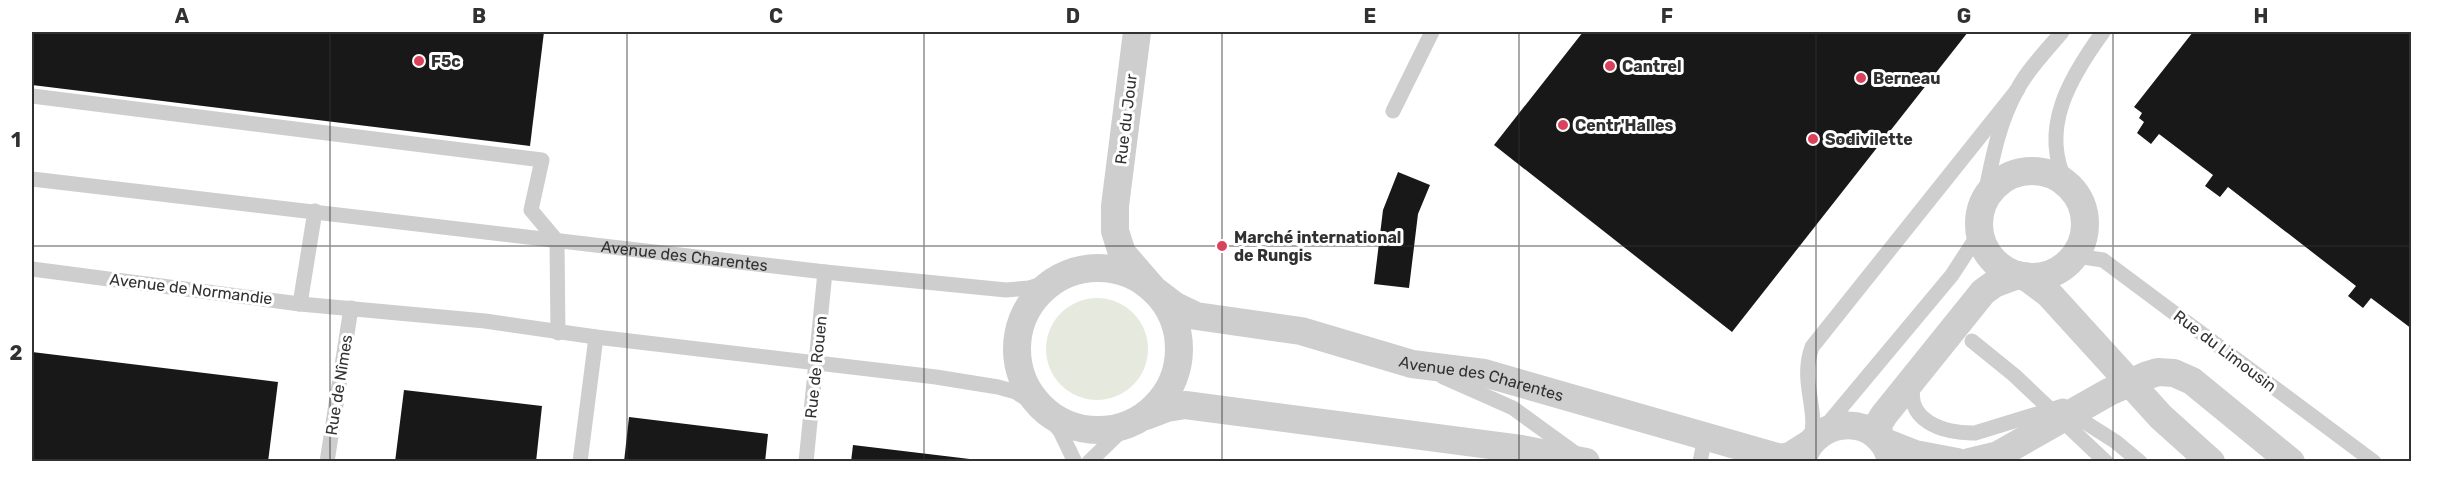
<svg xmlns="http://www.w3.org/2000/svg" width="2443" height="493" font-family="Rubik,sans-serif">
<style>
.green{fill:#e6eade}
.building{fill:#181818}
.lines{fill:none;stroke-linecap:round;stroke-linejoin:round}
.lane{stroke:#cecece;stroke-width:15}
.street{stroke:#cecece;stroke-width:28}
.grid{fill:none;stroke:#313131;stroke-width:1.5;stroke-opacity:0.55}
.poi-dot{fill:#da425c;stroke:#fff;stroke-width:2}
.labels{text-anchor:middle;dominant-baseline:central;stroke-width:6;stroke-linejoin:round;paint-order:stroke}
.poi-label{font-size:16px;font-weight:bold;fill:#313131;stroke:#fff;text-anchor:start}
.street-label{font-size:16px;fill:#313131;stroke:#fff}
.neatline{fill:none;stroke:#313131;stroke-width:2}
.grid-label{font-size:20px;text-anchor:middle;font-weight:bold;fill:#313131}
</style>
<rect width="100%" height="100%" fill="#fff"/>
<!-- green -->
<circle class="green" cx="1097" cy="349" r="51"/>
<!-- building -->
<g class="building">
<polygon points="32,32 544,32 530,146 32,85"/>
<polygon points="1583,32 1968,32 1732,332 1494,145"/>
<polygon points="2193,32 2412,32 2412,329 2371,298 2363,308 2348,296 2356,286 2228,187 2220,197 2205,186 2213,175 2159,134 2151,144 2137,133 2144,122 2139,118 2142,113 2134,107"/>
<polygon points="1398,172 1430,185 1418,214 1409,288 1374,284 1383,210"/>
<polygon points="32,352 278,382 268,462 32,462"/>
<polygon points="404,390 542,406 536,462 395,462"/>
<polygon points="629,417 768,434 765,462 624,462"/>
<polygon points="853,445 978,460 978,462 851,462"/>
</g>
<g class="lines">
<!-- lane -->
<g class="lane">
<polyline points="32,96 542,160 531,210 557,241 558,333"/>
<polyline points="1393,111 1432,32"/>
<path id="s1" d="M32 179 825 272 1006 290 1029 288 1053 281"/>
<path d="M2067 184C2038 129 2071 76 2103 32"/>
<path d="M1983 205C1991 166 1997 126 2017 90 2028 69 2047 50 2062 32"/>
<polyline points="2070,262 2083,257 2103,260 2374,462"/>
<polyline points="32,269 300,304 485,321 596,337 936,377 998,387 1016,392 1044,411 1060,431 1075,462"/>
<polyline points="300,304 315,211"/>
<polyline points="1972,341 2014,375 2106,462"/>
<polyline points="1443,377 1513,408 1575,453"/>
<path d="M1915 380C1901 420 1944 434 1975 433L2063 406"/>
<polyline points="2069,412 2116,442 2140,462"/>
<polyline points="1825,427 1952,275 1976,238 1979,222"/>
<path d="M1810 441C1820 411 1799 383 1812 347L2018 89"/>
<polyline points="327,462 351,308"/>
<polyline points="580,462 596,337"/>
<polyline points="806,462 825,272"/>
<polyline points="1089,462 1117,435 1146,416"/>
<polyline points="1700,462 1705,437"/>
</g>
<!-- street -->
<g class="street">
<path id="s2" d="M1137 32 1115 206V231L1122 253 1154 290 1175 306 1196 316 1301 331 1412 364 1484 373 1781 458 1790 456 1809 444"/>
<circle cx="2032" cy="224" r="53"/>
<circle cx="1098" cy="349" r="81"/>
<polyline points="2025,276 2049,294 2161,417 2211,462"/>
<polyline points="1146,416 1167,408 1185,405 1521,449 1586,462"/>
<polyline points="1878,437 1879,423 1884,415 1983,292 1994,284 2018,275"/>
<polyline points="1882,441 1915,454 1957,462"/>
<path d="M1802 460C1816 414 1882 413 1891 462"/>
<polyline points="1969,462 1998,455 2109,392 2145,376 2158,372 2174,373 2192,381 2291,462"/>
</g>
</g>
<!-- grid -->
<path class="grid" d="M330 32V462M627 32V462M924 32V462M1222 32V462M1519 32V462M1816 32V462M2113 32V462M32 246H2412"/>
<!-- markers -->
<g class="poi-dot">
<circle cx="419" cy="61" r="6"/>
<circle cx="1610" cy="66" r="6"/>
<circle cx="1861" cy="78" r="6"/>
<circle cx="1563" cy="125" r="6"/>
<circle cx="1813" cy="139" r="6"/>
<circle cx="1222" cy="246" r="6"/>
</g>
<g class="labels">
<!-- poi labels -->
<g class="poi-label">
<text x="431" y="61">F5c</text>
<text x="1622" y="66">Cantrel</text>
<text x="1873" y="78">Berneau</text>
<text x="1575" y="125">Centr'Halles</text>
<text x="1825" y="139">Sodivilette</text>
<text x="1234" y="237">Marché international<tspan x="1234" dy="18">de Rungis</tspan></text>
</g>
<!-- street labels -->
<g class="street-label">
<text transform="translate(1126 119) rotate(-83)">Rue du Jour</text>
<text stroke="none"><textPath href="#s1" startOffset="657">Avenue des Charentes</textPath></text>
<text transform="translate(191 289) rotate(7)">Avenue de Normandie</text>
<text transform="translate(2225 351) rotate(37)">Rue du Limousin</text>
<text transform="translate(816 367) rotate(-84)">Rue de Rouen</text>
<text stroke="none"><textPath href="#s2" startOffset="615">Avenue des Charentes</textPath></text>
<text transform="translate(339 385) rotate(-81)">Rue de Nîmes</text>
</g>
</g>
<!-- border -->
<rect width="2443" height="493" fill="none" stroke="#ffffff" stroke-width="66"/>
<rect x="33" y="33" width="2377" height="427" class="neatline"/>
<g class="grid-label">
<text x="182" y="23">A</text>
<text x="479" y="23">B</text>
<text x="776" y="23">C</text>
<text x="1073" y="23">D</text>
<text x="1370" y="23">E</text>
<text x="1667" y="23">F</text>
<text x="1964" y="23">G</text>
<text x="2261" y="23">H</text>
<text x="16" y="147">1</text>
<text x="16" y="360">2</text>
</g>
</svg>
